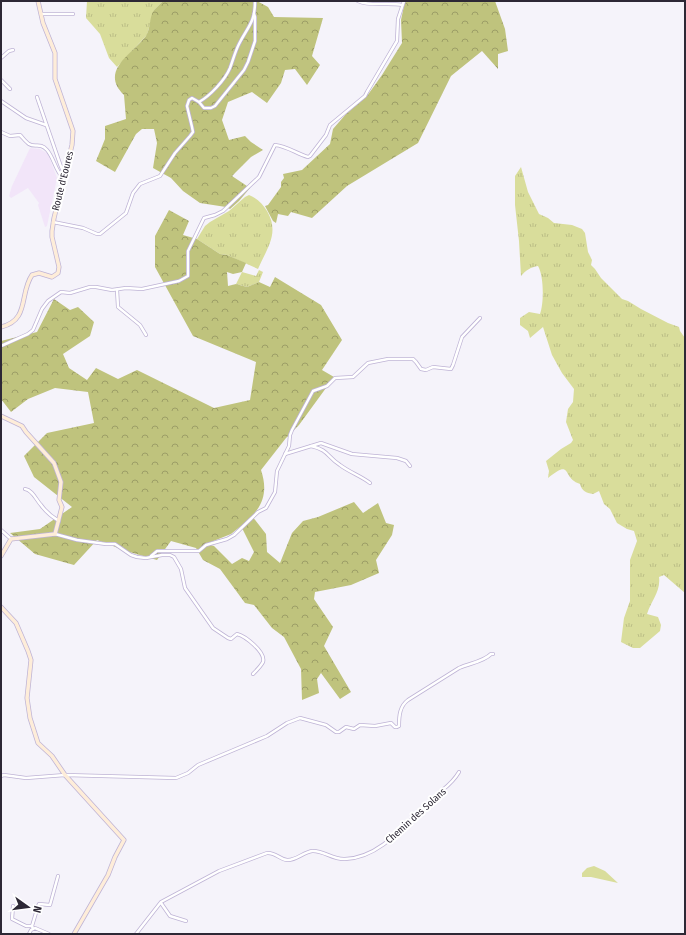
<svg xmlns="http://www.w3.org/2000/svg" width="686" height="935" font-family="'Fira Sans Condensed',sans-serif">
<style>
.medical{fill:#f2e5f9}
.grass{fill:url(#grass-tufts)}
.forest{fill:url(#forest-crowns);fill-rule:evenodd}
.pitch{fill:#d9dd9b}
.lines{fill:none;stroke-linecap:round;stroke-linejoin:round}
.street-casing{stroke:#beb3d5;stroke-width:4}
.secondary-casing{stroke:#beb3d5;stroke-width:5}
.street{stroke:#fff;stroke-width:2.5}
.secondary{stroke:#feedd9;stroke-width:3.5}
.labels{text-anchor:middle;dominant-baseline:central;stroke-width:4;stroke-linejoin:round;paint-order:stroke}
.street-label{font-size:10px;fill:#2d2835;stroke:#fff}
</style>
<defs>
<pattern id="grass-tufts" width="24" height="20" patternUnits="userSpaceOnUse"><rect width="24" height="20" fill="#d9dd9b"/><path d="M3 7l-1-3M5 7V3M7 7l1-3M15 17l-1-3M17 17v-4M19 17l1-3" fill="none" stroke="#bbbe86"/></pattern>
<pattern id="forest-crowns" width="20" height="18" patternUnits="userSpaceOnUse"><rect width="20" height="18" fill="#bfc37d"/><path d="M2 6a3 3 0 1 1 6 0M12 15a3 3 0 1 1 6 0" fill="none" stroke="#9c9e67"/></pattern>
</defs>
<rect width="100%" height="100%" fill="#f5f3fa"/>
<!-- medical -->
<polygon class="medical" points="30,148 40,149 48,154 57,178 47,226 45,227 38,205 39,203 28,188 11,198 9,196 12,186"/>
<!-- grass -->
<g class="grass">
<polygon points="87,1 163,1 154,10 147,35 117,67 109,58 100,34 86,18"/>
<path d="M521 167 528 192 539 214 548 218 554 223 572 225 582 229 585 233 588 252 592 260 591 265 595 269 601 278 622 299 628 301 641 309 668 323 679 327 680 331 685 338V593L664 575 659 577C661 591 651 601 647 614L658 617 661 625 660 631 640 648H633L621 642 624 618 630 601V560L637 541 634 531 627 529 617 523 610 509 604 504 599 491 593 494C586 493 582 491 580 484 561 478 573 458 548 478L549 471 546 461 561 449 571 443 573 440 566 422 568 409 573 402 574 389 562 373 552 355 543 327 530 338 528 331 520 325V318L529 312 540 314C544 303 544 276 538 266 531 267 526 270 521 276L519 241 515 205V176Z"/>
<path d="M249 195C257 198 263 204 267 211 280 233 267 248 258 269L227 255 220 254 197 239 205 226 210 222 229 211 245 197Z"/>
<polygon points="259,270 263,272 259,282 247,287 236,284 242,272 256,276"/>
</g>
<!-- forest -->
<g class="forest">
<path d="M163 1H257L268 7 274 17 323 18 312 56 320 65 307 85 295 69 285 70 281 83 267 103 252 92 228 102 222 120 229 140 245 136 251 142 263 150 251 157 232 176 250 188 239 201 230 209 226 207 200 203 183 191 171 178 153 168 157 143 154 129H142L136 134 115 172 96 161 105 139V126L126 119 124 95C99 71 132 54 146 36 151 28 149 17 154 10 157 7 160 4 163 1Z"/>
<polygon points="405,1 495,1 505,29 508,51 498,54 498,69 482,51 451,76 418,143 347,186 312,218 291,212 288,216 278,214 276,223 273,221 265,206 268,205 281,187 281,182 284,178 283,174 302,170 330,144 333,129 346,114 367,96 382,75 402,43 401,20"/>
<path d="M169 210 189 221 183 235 197 239 220 254 227 255 246 263 242 272 233 274 227 272 228 286 236 284 247 287 259 282 270 287 275 277 321 305 342 340 322 370 334 377 299 425 286 438 261 470C267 488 265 502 252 516L266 534 267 552 280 563 292 533 303 521 318 517 354 502 363 513 378 503 386 523 394 525 392 535 376 560 379 573 351 585 315 592 314 599 333 627 324 646 351 692 340 699 321 673 317 679 319 693 302 700 301 669 284 637 272 628 254 605 245 603 220 569 203 560 196 548 171 541 157 560 126 551 97 540 74 565 35 554 10 533 40 529 72 507 34 477 24 456 47 433 94 423 88 392 55 388 28 399 11 412 1 399V341L37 332 54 299 70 310 78 307 94 322 90 336 63 354 69 368 87 380 96 368 118 379 137 370 214 408 250 400 256 362 193 336 155 267V236ZM241 526 254 552 249 561 242 558 232 564 214 546 206 544 231 534Z"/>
</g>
<!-- pitch -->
<polygon class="pitch" points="594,866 605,871 618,883 591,877 582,877 582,873 587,868"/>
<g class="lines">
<!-- street casing -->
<g class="street-casing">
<g id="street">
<path d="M358 1C371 7 387 2 402 5"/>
<polyline points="41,14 73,14"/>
<polyline points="1,58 9,51 13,50"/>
<polyline points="1,80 10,89"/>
<polyline points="37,97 60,164 62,169 65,171"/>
<polyline points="1,101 26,118 46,125"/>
<polyline points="199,102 204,108 211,108 215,106 244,70 248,62 255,41 255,17 254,14"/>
<path d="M1 132 10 136 20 135C23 138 26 142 29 144 35 148 40 142 47 150 54 158 55 170 63 178"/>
<path d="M53 222 83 228 97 234H100L126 213 133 193 140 184 160 176 175 153 190 136 193 132 192 127 187 106 189 100 192 98 199 102C210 96 225 80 230 68 233 60 235 52 239 44 248 26 255 23 255 1"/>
<polyline points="117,290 118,307 140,325 146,335"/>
<path d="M1 346 28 334 33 330 42 309 48 301 61 292 70 293 90 287H96L112 290 126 288 142 289 179 281 188 276V251L204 218 215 215 223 211 259 177 275 145C287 146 297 154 308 157L310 156 326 135 330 125 365 96 367 92 397 41 398 19 404 1"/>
<path d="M311 446C329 450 327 457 340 465 349 472 361 476 370 483"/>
<polyline points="285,454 321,443 352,454 397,458 406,461 410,466"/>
<path d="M25 489C33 490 36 500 41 505 46 512 52 517 59 521"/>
<polyline points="1,530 11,539"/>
<path d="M55 534 77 540 106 544H115L131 555 137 557 146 558 162 555H170L174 557 181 569 185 588 213 628 228 638 231 639 237 634C245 636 266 652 263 662 261 666 256 671 253 674"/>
<polyline points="151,556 157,551 199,551 206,545 227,539 234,535 258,512 266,508 275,492 277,471 289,446 290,435 292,430 313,391 327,386 335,378 353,377 368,363 388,359 413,359 416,362 421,369 426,370 433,367 451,369 453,365 462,337 480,318"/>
<path d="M1 776 4 775 26 778 65 775 176 778 188 773 198 765 267 736 287 723 300 718 326 725 336 732H339L346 727 354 729 360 725 375 726 391 723 395 727H397L399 726C399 715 400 706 408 700L459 668C470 663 483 662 491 654H493"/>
<polyline points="161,903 170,916 186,921"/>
<polyline points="13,906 12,919 26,926 32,926"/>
<polyline points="33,929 32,926 38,906 39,904 50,905 58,876"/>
<polyline points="29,934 31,930 35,928 49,934"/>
<path d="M136 934 161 902 219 871 267 853C275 852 279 859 287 860 295 861 304 852 312 851 323 850 333 860 345 859 381 858 407 822 431 800 442 789 451 786 459 772"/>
</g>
</g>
<!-- secondary casing -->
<g class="secondary-casing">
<g id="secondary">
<path d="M1 327C30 320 19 294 32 275L39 273 52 277 58 273 59 267 52 237V231L54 218 72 145 73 131 55 79V53L43 23 38 1"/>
<polyline points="1,416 22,426 26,432 54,463 61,482 59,500 62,507 55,534 11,539 1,556"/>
<polyline points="1,607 16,623 28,651 31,660 27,698 30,718 38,743 52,756 65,775 124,840 115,857 108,875 74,934"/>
</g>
</g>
<!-- street -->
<use href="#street" class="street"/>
<!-- secondary -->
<use href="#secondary" class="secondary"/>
</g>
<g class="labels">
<!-- street labels -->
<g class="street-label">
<text transform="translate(63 181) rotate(-76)">Route d'Eoures</text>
<text transform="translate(416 816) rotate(-42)">Chemin des Solans</text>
</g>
</g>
<!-- border -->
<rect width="686" height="935" fill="none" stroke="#2d2835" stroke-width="4"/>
<!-- north arrow -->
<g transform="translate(28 907) rotate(104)" stroke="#ffffff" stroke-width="3" paint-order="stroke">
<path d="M0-3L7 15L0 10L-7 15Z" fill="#2d2835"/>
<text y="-6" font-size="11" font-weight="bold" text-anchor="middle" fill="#2d2835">N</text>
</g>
</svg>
